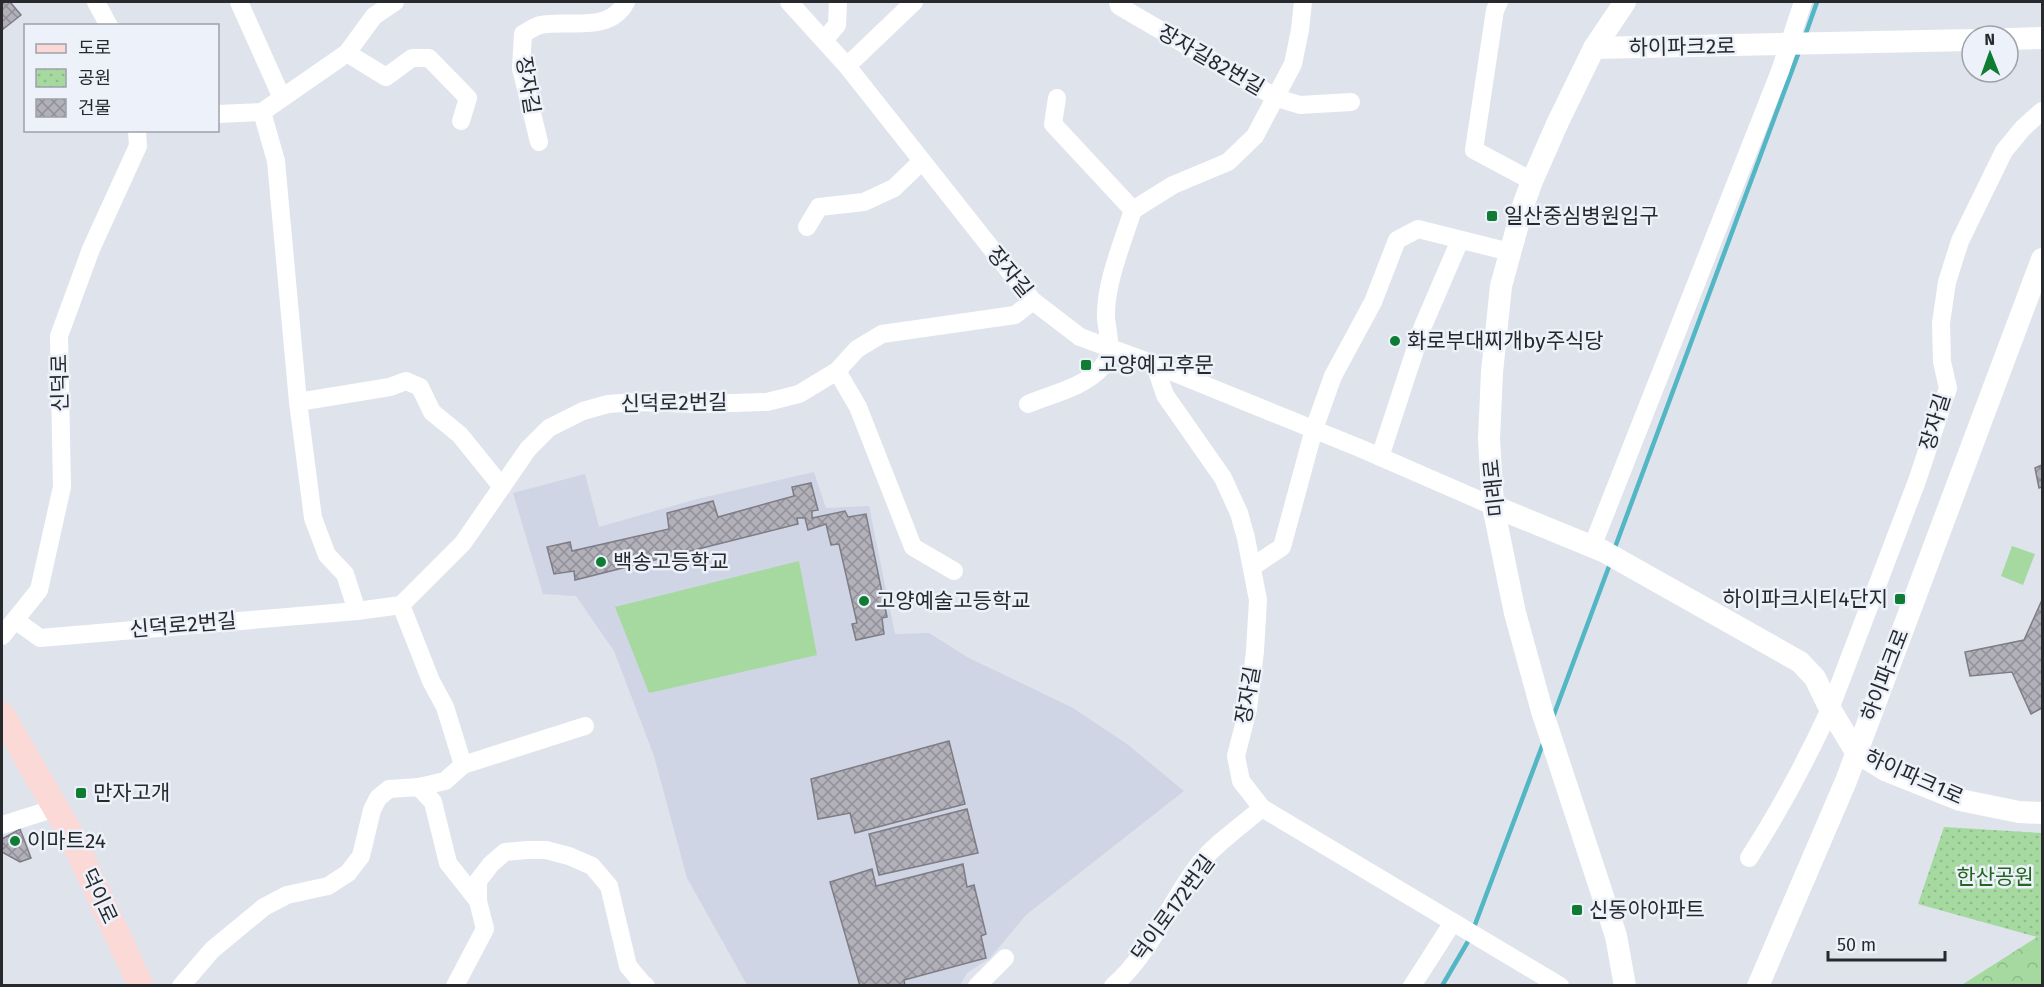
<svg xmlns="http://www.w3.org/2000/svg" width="2044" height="987" font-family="'Fira Sans','Noto Sans KR',sans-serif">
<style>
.built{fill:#cfd5e4}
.forest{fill:url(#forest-crowns)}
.park{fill:url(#park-dots)}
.garden{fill:#a5d9a0}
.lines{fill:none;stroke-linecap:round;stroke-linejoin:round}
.stream{stroke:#53b6c5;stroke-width:4.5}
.building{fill:url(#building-cross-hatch);stroke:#7e7c85;stroke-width:1.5}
.minor{stroke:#fff;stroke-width:18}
.tertiary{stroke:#fff;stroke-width:22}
.secondary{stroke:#fbd9d7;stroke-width:26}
.poi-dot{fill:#0e7d33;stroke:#edf1fa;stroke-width:2}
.labels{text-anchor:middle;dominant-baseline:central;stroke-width:5;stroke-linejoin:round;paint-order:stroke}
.street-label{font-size:21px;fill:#27292c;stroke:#edf1fa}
.poi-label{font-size:21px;fill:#27292c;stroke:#edf1fa;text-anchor:start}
.park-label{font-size:21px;fill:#22661f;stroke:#edf1fa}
</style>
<defs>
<pattern id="forest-crowns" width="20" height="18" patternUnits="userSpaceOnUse" patternTransform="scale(1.5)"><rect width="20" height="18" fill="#a5d9a0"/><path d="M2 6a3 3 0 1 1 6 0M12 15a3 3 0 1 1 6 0" fill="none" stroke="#8eba8a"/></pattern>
<pattern id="park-dots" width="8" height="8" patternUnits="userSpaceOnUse" patternTransform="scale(1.5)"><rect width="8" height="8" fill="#a5d9a0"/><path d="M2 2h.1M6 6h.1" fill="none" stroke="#8eba8a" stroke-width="1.8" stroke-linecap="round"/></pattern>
<pattern id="building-cross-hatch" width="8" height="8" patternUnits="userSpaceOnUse" patternTransform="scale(1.5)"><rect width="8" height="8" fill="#b2b0b9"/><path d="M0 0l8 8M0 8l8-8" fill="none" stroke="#918f97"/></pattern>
</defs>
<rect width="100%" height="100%" fill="#dfe3ec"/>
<!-- built -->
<polygon class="built" points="814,472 826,508 869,506 895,634 929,633 967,657 1073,708 1127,744 1184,791 1026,915 990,958 967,973 960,985 747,985 687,878 654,756 614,651 576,596 543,594 513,493 585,474 599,527 697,499"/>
<!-- forest -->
<polygon class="forest" points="2042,936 2042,985 1960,986 2037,937"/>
<!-- park -->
<polygon class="park" points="1944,827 2042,833 2042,936 2037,937 1918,904"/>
<!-- garden -->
<g class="garden">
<polygon points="2012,546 2035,554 2023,585 2001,576"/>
<polygon points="799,561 817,655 649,693 615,607"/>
</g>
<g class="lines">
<!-- stream -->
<g class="stream">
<polyline points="1805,36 1817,2"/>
<polyline points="1614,550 1800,49"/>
<polyline points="1553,717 1611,561"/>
<polyline points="1473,930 1544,741"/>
<polyline points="1442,986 1470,938"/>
</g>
</g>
<!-- building -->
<g class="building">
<polygon points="2,2 10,2 21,15 2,30"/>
<polygon points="2042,465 2042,487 2039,488 2035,468"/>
<polygon points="811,483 818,510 812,511 812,518 845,511 848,517 866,514 887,617 882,618 884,634 856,640 852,624 857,623 839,544 831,545 826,524 808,530 805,518 797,518 798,524 575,580 574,571 554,574 547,547 570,542 572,551 669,529 667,513 713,501 718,517 794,496 792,487"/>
<polygon points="2042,600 2042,708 2031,714 2012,672 1970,676 1965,652 2024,640"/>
<polygon points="949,741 965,804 855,833 850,813 818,819 811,779"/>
<polygon points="967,809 978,853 879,875 869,834"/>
<polygon points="20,829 31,858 20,862 2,852 2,839"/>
<polygon points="963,864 967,887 974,885 986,934 981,936 986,958 904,980 905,986 860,986 830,882 872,869 876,886"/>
</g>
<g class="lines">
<!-- minor -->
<g class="minor">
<polyline points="96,2 109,26"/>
<polyline points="239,2 282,98"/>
<polyline points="789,2 847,66 1033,301 1080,337 1143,360 1362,449 1493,506"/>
<polyline points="1118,2 1119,6 1277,98 1300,105 1351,102"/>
<polyline points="1499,2 1495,10 1474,150 1532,181"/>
<polyline points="824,40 837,25 838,2"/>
<polyline points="347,53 386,77 412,58 429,58 468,98 461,121"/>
<polyline points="847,66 914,2"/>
<polyline points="1057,98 1053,124 1133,210"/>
<polyline points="262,112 276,161 298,402 313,518 327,555 345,574 357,611"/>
<polyline points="218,114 262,112 347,53 374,16 395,2"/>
<path d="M539 142 521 68 523 34C528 31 534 27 540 25 569 19 609 34 626 2"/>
<polyline points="807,227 819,207 864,202 894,188 922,161"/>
<polyline points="1155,365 1165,395 1223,478 1239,513 1246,538 1258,600 1255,651 1248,709 1236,756 1241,781 1262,808 1560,986"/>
<polyline points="837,371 858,407 913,547 954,571"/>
<polyline points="298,402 390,387 406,381 420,387 432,412 460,435 502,487"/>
<path d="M1028 404C1052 394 1085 387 1102 367 1115 352 1107 334 1106 317 1105 284 1123 241 1133 210L1173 185 1228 162 1255 136 1293 64 1300 30 1303 2"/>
<polyline points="1380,457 1423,326 1460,240"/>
<polyline points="1592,547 1780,71 1803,2"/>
<polyline points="1252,567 1282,547 1314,429 1333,376 1373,302 1397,240 1418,229 1510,252"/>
<polyline points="401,605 431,681 445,707 463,765"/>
<polyline points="15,620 40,638 357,611 401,605 463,543 528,449 549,428 583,411 608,404 635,402 700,404 767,402 799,394 837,371 857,349 882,334 1015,315 1033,301"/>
<polyline points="2,636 39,590 62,487 59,336 91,249 138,146 137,130"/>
<polyline points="419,787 445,781 463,765 585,726"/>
<polyline points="2,825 56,808"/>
<path d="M1749 858C1780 810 1806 761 1830 709L1917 481 1948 388 1942 362 1941 323 1947 282 1960 241 2004 151 2023 128 2042 111"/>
<polyline points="478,901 478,881 491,864 505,852 527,850 546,850 569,856 592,866 609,886 628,966 643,984 646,986"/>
<polyline points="181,986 212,950 264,907 287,895 328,886 348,873 361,856 372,810 378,798 389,789 419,787 433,802 448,863 478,901 485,929 455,986"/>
<polyline points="977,986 1005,958"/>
<path d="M1113 986C1151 953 1169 903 1199 864 1216 843 1241 826 1262 808"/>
<polyline points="1412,986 1453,922"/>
</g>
<!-- tertiary -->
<g class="tertiary">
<polyline points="1625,2 1594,48 1558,122 1532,181 1523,206 1501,286 1492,372 1489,439 1493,506 1515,613 1542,711 1616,936 1625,986"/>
<polyline points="2008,39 2042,38"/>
<polyline points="1594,48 1972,40"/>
<polyline points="1493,506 1603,551 1800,662 1815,678 1830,709 1856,752 1885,770 1960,800 2019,812 2042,813"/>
<polyline points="1758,986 1846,781 2042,259"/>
</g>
<!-- secondary -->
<polyline class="secondary" points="2,715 70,833 141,986"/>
</g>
<!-- markers -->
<g class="poi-dot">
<rect x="1486" y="210" width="12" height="12" rx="3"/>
<circle cx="1395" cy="341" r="6"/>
<rect x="1080" y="359" width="12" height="12" rx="3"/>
<circle cx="601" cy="562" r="6"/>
<rect x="1894" y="593" width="12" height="12" rx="3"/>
<circle cx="864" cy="601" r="6"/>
<rect x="75" y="787" width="12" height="12" rx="3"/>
<circle cx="15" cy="841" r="6"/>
<rect x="1571" y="904" width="12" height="12" rx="3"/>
</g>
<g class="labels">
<!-- street labels -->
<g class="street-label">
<text transform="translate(1682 47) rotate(-1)">하이파크2로</text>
<text transform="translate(1211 60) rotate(30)">장자길82번길</text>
<text transform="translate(528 85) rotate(81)">장자길</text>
<text transform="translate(1010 272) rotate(51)">장자길</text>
<text transform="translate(60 383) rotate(-91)">신덕로</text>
<text transform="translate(674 403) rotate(-1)">신덕로2번길</text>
<text transform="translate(1935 422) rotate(-73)">장자길</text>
<text transform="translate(1494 488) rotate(-96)">미래로</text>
<text transform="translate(183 625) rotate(-5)">신덕로2번길</text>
<text transform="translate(1885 675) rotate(-69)">하이파크로</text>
<text transform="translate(1248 695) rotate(-80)">장자길</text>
<text transform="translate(1914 777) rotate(24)">하이파크1로</text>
<text transform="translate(99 896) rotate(65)">덕이로</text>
<text transform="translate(1173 908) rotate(-54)">덕이로172번길</text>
</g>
<!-- poi labels -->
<g class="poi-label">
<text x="1504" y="216">일산중심병원입구</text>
<text x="1407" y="341">화로부대찌개by주식당</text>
<text x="1098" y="365">고양예고후문</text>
<text x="613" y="562">백송고등학교</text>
<text x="1888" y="599" text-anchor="end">하이파크시티4단지</text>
<text x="876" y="601">고양예술고등학교</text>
<text x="93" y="793">만자고개</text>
<text x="27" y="841">이마트24</text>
<text x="1589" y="910">신동아아파트</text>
</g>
<!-- park labels -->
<g class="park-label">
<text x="1995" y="877">한산공원</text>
</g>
</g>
<!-- border -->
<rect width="2044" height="987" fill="none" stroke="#27292c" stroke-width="6"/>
<!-- legend -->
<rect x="24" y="24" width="195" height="108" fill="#edf1fa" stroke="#9ea1a8" stroke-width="1.5"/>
<rect x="36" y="44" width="30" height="9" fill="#fbd9d7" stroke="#9ea1a8" stroke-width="1.5"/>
<text x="78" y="54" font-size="18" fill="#27292c">도로</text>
<rect x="36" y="69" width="30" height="18" fill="url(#park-dots)" stroke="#9ea1a8" stroke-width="1.5"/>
<text x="78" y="84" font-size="18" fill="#27292c">공원</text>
<rect x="36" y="99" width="30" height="18" fill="url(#building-cross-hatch)" stroke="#9ea1a8" stroke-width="1.5"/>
<text x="78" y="114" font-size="18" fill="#27292c">건물</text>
<!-- north arrow -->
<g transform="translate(1990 54) rotate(359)"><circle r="28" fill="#edf1fa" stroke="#9ea1a8" stroke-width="1.5"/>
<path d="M0-4.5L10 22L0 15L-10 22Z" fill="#0e7d33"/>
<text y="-9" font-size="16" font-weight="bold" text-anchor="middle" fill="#27292c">N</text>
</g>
<!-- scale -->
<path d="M1828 951v9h117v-9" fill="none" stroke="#27292c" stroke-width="3"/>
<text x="1837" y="951" font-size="18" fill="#27292c" stroke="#edf1fa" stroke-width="4.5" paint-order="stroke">50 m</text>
</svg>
